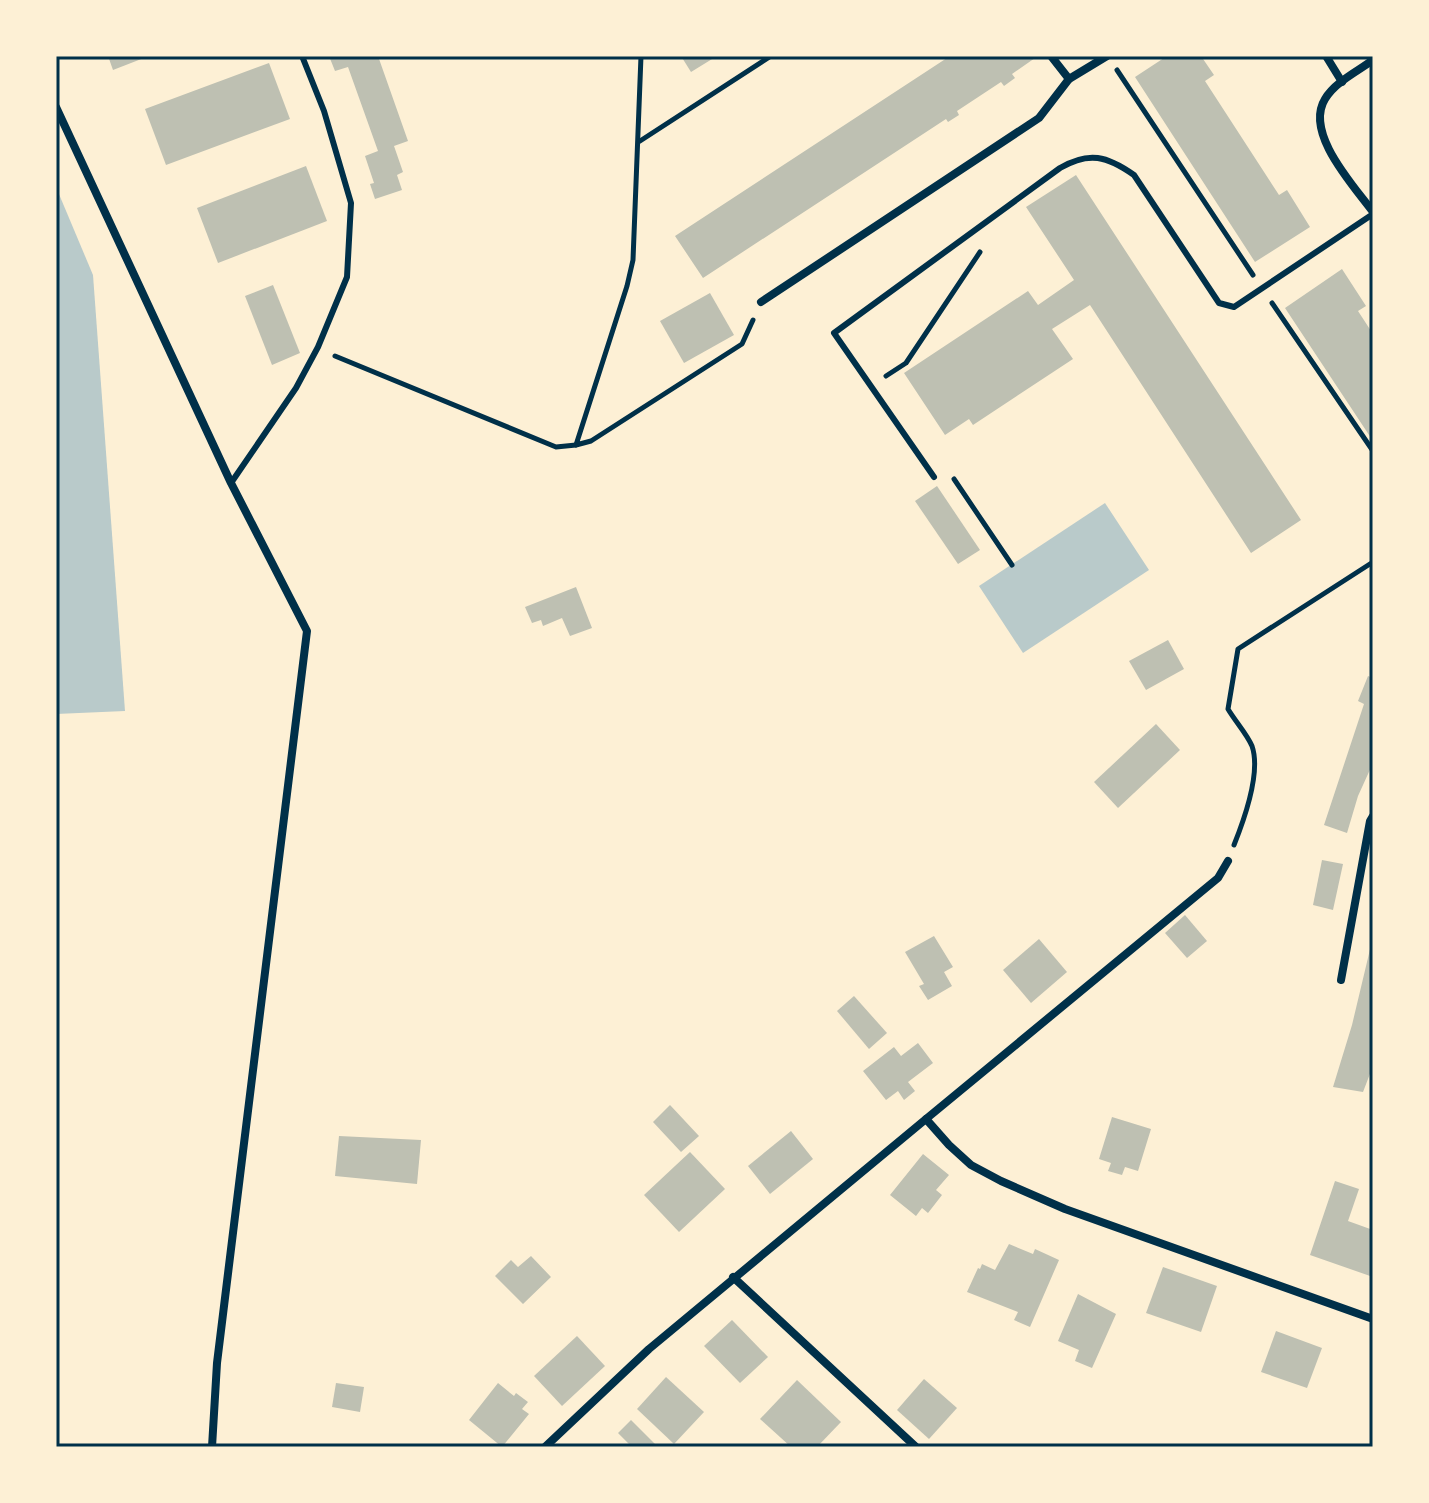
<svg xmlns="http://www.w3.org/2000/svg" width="1429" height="1503" font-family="'Archivo Narrow',sans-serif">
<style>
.green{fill:#b9caca}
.building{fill:#bec0b2}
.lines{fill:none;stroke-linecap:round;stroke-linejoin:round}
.path{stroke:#003049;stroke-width:5}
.service{stroke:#003049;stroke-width:6}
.minor{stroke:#003049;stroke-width:8}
.neatline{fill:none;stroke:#003049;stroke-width:3}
</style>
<rect width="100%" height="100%" fill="#fdf0d5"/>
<!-- green -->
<g class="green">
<polygon points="56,187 93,275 125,711 56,714"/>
<polygon points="1105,503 1149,570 1023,653 979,586"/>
</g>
<!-- building -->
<g class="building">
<polygon points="108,56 149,56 113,70"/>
<polygon points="329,56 378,56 408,141 394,146 403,172 397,175 402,190 375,199 370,184 374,183 365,156 378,151 348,67 335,71"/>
<polygon points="681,56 717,56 691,72"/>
<polygon points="950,56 1033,56 1035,58 1012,74 1015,78 1004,86 1001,82 957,111 959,115 948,122 946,119 703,278 675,236"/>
<polygon points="1167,56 1201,56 1214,75 1205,81 1279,195 1287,190 1310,227 1255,262 1135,77"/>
<polygon points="269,63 290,119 166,165 145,109"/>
<polygon points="306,166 327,221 218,263 197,208"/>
<polygon points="1076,175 1301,520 1251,553 1090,305 1052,329 1073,359 973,425 969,419 945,435 904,373 1028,291 1038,305 1074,280 1026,207"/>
<polygon points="1342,269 1366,306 1358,311 1373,334 1373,441 1285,308"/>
<polygon points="273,285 300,353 272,365 245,296"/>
<polygon points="710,293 734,335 684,363 660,321"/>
<polygon points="937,486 980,550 958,564 915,501"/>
<polygon points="576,587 592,628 570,636 562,618 543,626 541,620 532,623 525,607"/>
<polygon points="1168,640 1184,669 1146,690 1129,661"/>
<polygon points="1368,676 1373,678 1373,763 1358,796 1347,833 1324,825 1364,704 1358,701"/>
<polygon points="1156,724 1180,750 1118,808 1094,782"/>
<polygon points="1322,860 1343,864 1333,910 1313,905"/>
<polygon points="1185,915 1207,941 1187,958 1165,933"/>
<polygon points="934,936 953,967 944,972 952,986 928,1000 919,986 924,984 905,952"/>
<polygon points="1039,939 1067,972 1031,1003 1003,970"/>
<polygon points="1372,941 1373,1066 1363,1092 1333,1087 1352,1025"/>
<polygon points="854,996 887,1033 869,1049 837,1011"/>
<polygon points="918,1043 933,1063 908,1082 915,1091 904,1100 898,1091 886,1100 863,1071 894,1047 901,1056"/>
<polygon points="670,1105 699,1136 681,1152 653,1122"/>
<polygon points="1112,1117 1151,1129 1138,1171 1125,1167 1122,1175 1108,1171 1111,1163 1099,1159"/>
<polygon points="791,1131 813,1159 770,1194 748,1166"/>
<polygon points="339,1136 421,1140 417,1184 335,1176"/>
<polygon points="690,1152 725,1189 679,1232 644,1195"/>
<polygon points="923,1154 949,1175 936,1190 942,1195 928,1213 922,1208 916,1216 890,1195"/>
<polygon points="1335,1181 1359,1189 1348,1221 1373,1230 1373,1277 1310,1255"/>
<polygon points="1009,1244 1033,1254 1035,1249 1059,1260 1030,1327 1014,1320 1018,1312 967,1292 978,1268 980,1269 982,1264 995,1270"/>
<polygon points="531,1256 551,1277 523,1304 495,1276 511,1260 518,1267"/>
<polygon points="1163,1267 1217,1286 1201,1332 1146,1313"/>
<polygon points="1078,1294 1116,1314 1092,1368 1075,1361 1079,1350 1058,1341"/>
<polygon points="732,1320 768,1357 740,1383 704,1346"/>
<polygon points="1276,1331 1322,1348 1307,1388 1261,1372"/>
<polygon points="577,1336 605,1366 562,1406 534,1376"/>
<polygon points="666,1377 704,1412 674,1444 637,1409"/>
<polygon points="924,1379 957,1408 929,1439 897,1410"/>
<polygon points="797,1380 841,1422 817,1447 791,1447 760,1419"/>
<polygon points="336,1383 364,1387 360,1412 332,1407"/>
<polygon points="498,1383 514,1396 516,1393 528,1402 522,1409 529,1414 502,1447 469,1420"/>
<polygon points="631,1420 658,1447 628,1447 630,1445 618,1433"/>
</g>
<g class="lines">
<!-- path -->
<g class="path">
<polyline points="641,56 633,260 627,286 576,445 591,441 742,344 753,320"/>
<polyline points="1117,70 1253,275"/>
<polyline points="640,141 771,56"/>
<polyline points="1272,303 1373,451"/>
<polyline points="335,356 556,447 576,445"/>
<polyline points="886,376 906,363 980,252"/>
<polyline points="954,479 1012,565"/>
<path d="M1234 845C1244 820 1261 772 1252 746 1247 734 1235 721 1228 709L1238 649 1373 562"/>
</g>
<!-- service -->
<g class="service">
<path d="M934 477 834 333 1060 168C1089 151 1107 156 1134 175L1219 303 1234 307 1373 214"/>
<polyline points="231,483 296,388 318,347 347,277 351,203 324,111 302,56"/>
</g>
<!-- minor -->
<g class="minor">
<polyline points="1051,56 1069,79"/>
<polyline points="1326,56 1342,82"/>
<path d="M1373 60C1358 71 1335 82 1325 99 1304 133 1354 186 1373 212"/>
<polyline points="56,107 231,483 307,631 217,1363 212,1447"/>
<polyline points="761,302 1039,118 1069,79 1107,56"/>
<polyline points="1341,980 1370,821 1373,816"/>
<polyline points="926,1119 1218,878 1228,861"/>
<polyline points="733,1277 916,1447"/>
<polyline points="545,1447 649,1349 926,1119 949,1145 971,1165 1001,1181 1065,1209 1373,1319"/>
</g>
</g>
<!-- border -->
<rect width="1429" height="1503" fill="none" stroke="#fdf0d5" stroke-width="116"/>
<rect x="58" y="58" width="1313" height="1387" class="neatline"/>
</svg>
